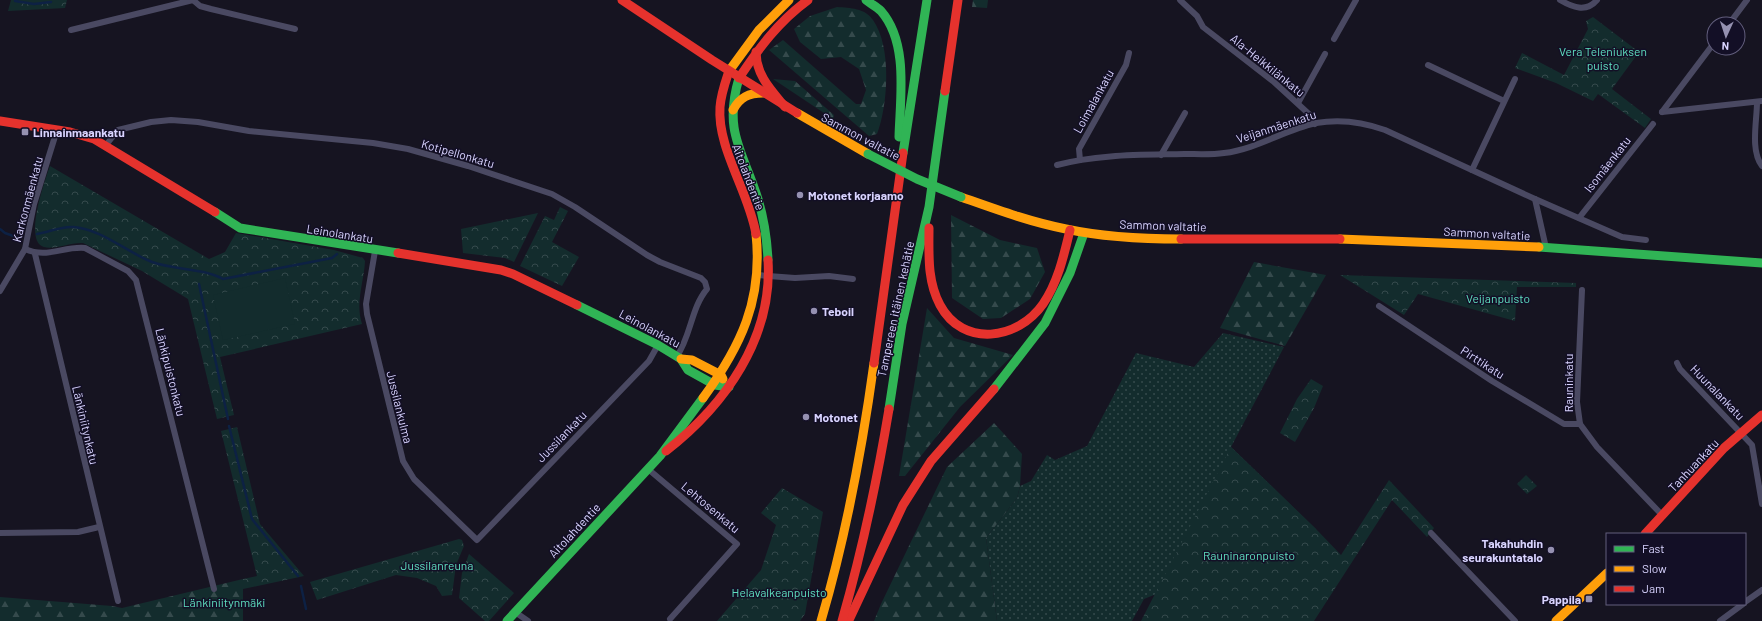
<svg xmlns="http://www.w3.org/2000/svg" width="1762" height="621" font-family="Barlow,sans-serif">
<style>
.grass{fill:url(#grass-dots)}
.forest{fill:url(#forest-firs)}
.park{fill:url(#park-crowns)}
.pitch{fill:#132c2d}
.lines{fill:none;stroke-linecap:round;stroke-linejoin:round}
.stream{stroke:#0d2144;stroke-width:2.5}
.street{stroke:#4a4962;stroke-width:6}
.fast{stroke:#30b455;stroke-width:9}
.slow{stroke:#ff9f0a;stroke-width:9}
.jam{stroke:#e5322d;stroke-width:9}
.fast-bridge{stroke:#30b455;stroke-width:9}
.poi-dot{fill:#9591b1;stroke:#130f26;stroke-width:1.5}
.labels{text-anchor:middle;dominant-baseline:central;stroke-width:3;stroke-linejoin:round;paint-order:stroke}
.park-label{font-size:12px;fill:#5fe0c0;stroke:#130f26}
.street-label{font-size:12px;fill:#d9d4ff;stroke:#130f26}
.poi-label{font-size:12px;font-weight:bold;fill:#d9d4ff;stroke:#130f26;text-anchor:start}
</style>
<defs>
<pattern id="grass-dots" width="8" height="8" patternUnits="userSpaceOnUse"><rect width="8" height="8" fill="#132c2d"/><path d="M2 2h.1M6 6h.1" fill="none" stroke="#354a4c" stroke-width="1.8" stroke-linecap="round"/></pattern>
<pattern id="forest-firs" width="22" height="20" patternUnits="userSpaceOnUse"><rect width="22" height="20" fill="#132c2d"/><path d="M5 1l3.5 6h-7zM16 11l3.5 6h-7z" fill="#354a4c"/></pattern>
<pattern id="park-crowns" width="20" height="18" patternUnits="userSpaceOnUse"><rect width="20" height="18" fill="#132c2d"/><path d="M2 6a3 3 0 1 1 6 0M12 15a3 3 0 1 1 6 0" fill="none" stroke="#354a4c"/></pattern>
</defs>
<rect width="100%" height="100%" fill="#161421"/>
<!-- grass -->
<polygon class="grass" points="1223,333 1284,347 1231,447 1316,529 1144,599 1132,621 997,621 986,538 1017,498 1020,486 1031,481 1047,455 1055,460 1087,446 1136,353 1194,367"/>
<!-- forest -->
<g class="forest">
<polygon points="973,0 988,0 987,8 972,7"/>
<path d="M837 7C850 8 865 8 873 20 892 47 888 105 877 134L869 136 769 50 783 40 856 104H861L866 90 859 69 841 57 821 59 800 42 794 29 810 16Z"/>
<polygon points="773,79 795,81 834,115 833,119"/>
<polygon points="951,215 1000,240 1037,248 1045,272 1030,299 1001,318 983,319 952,298"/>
<polygon points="1254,262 1326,275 1285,346 1220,328"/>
<polygon points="927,308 954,338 1013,355 960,407 905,476 899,476"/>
<polygon points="994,423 1022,454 1020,486 1017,498 986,538 997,621 874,621 881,604 947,467"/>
<polygon points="243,579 243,621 0,621 0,597 112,606 122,608"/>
</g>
<!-- park -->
<g class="park">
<polygon points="11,0 67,0 65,8 8,11"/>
<polygon points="1593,17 1639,52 1612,89 1651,119 1645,128 1598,94 1593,101 1556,83 1515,68 1522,53 1564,75 1588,29 1586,21"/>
<path d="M50 166 209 259 225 252 236 233 334 250 363 258 365 261C364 282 355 303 362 324L220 357 234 415 217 419 188 299 142 271 83 243C70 242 55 250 44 247 23 242 45 180 50 166Z"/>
<polygon points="560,207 568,211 552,242 579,257 562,286 520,266 545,216 554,220"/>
<polygon points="538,213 514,262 505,258 463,253 461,229"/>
<polygon points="1340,275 1576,283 1576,287 1517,287 1515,321 1418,294 1404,315"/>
<polygon points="1311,379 1323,386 1314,408 1295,442 1280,433 1297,399"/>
<polygon points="237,427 260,524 304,576 243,589 243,579 257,576 221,431"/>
<polygon points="1231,447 1316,529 1341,555 1389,480 1434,528 1427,537 1392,500 1314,621 1141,621"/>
<polygon points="1526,475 1537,486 1527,494 1517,484"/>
<polygon points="782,488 823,512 805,614 800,621 717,621 761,570 776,525 761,513"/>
<polygon points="459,539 462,540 464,546 456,565 452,595 442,596 436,586 417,578 396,575 317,600 310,582"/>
<polygon points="469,554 514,593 489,621 485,621 459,598 462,573"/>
</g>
<!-- pitch -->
<polygon class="pitch" points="285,278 295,324 223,340 213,295"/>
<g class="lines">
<!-- stream -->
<g class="stream">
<polyline points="15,1 34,4 51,2"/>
<polyline points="0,229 5,233 19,238"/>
<path d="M37 234C49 232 62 226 73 227 102 229 126 252 152 262 174 270 203 268 223 279L332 258 337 254"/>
<polyline points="199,284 228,419"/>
<polyline points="229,426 252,519 298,576"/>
<polyline points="301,586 306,609"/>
</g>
<!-- street -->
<g class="street">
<polyline points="193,0 200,6 211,9 295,29"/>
<polyline points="1180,0 1197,16 1203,27 1274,82 1310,115 1315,124"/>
<path d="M1560 0C1572 7 1586 13 1597 0"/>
<polyline points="1729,24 1747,0"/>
<polyline points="71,30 193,0"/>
<polyline points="1334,39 1356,0"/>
<polyline points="1428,65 1504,101"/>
<path d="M1757 102C1757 121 1750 150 1762 166"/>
<polyline points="1298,103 1325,54"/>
<polyline points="1662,112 1762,101"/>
<polyline points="1662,112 1714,43"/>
<path d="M106 145 118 130 151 122 171 120 198 122 249 131 373 143 408 149 468 166 552 194 575 207 647 255 660 262 701 278 705 282 707 289C691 308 691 336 677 356"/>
<polyline points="1161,155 1185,113"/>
<polyline points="1080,160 1079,149 1126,65 1129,53"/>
<path d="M1057 165C1097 154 1143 155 1184 154 1197 154 1211 155 1224 153 1257 149 1284 130 1316 123 1339 119 1363 122 1385 130L1535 199 1622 237 1646 240"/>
<polyline points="1472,170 1515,79"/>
<polyline points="1535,199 1546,248"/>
<polyline points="1579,218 1653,124"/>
<path d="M25 249C47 259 63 246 85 248L128 271 136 280 214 589"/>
<polyline points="375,251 366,304 367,314 403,461 414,479 477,540 649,361 658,345"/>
<polyline points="35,254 118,601"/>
<polyline points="757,275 795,278 829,276 853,279"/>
<polyline points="1582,290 1577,402 1580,424 1597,447 1663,516"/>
<polyline points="0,291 25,249 34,204 57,130"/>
<polyline points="1379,306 1492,381 1564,424 1580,424"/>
<polyline points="1677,363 1680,369 1752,445 1762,504"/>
<polyline points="648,469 737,544 670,619"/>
<polyline points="0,533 78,532 99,527"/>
<polyline points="1431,533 1515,621"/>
<polyline points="1745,602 1762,590"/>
<polyline points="515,612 528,621"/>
<polyline points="1720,621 1743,604"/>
</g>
<!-- fast -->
<g class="fast">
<path d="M866 0C871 4 877 7 881 11 909 43 900 98 899 137"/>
<path d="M739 78C723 132 743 151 758 199 764 219 767 239 768 260"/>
<polyline points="903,153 927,0"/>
<polyline points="215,212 240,228 398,253"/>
<polyline points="1539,247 1762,263"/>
<polyline points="577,305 658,345 681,359 688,370 715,385 729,387"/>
<polyline points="994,389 1045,323 1070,273 1084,233"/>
<polyline points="889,409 902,324 929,207 945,91"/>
<polyline points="507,621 660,456 703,398"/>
</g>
<!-- slow -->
<g class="slow">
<polyline points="729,71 759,30 789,0"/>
<path d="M733 110C740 97 749 93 763 93"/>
<polyline points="797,113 868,154"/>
<path d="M961 197C995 209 1030 222 1066 229 1103 237 1142 239 1181 239"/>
<polyline points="1340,239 1539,247"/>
<polyline points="681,359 692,360 721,375 723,379"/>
<path d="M703 398C741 346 763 300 756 234"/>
<path d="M821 621C846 536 862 450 874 363"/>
<polyline points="1556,621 1607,573"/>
</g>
<!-- jam -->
<g class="jam">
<polyline points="622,0 712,60 797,113"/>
<path d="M756 52C756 75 771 90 785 107"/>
<path d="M729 71C725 83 721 94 720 107 717 148 749 192 756 234"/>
<path d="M739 78C759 48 779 21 808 0"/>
<polyline points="945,91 958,0"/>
<polyline points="0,121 70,132 94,139 215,212"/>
<path d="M929 228C929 254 927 281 940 305 963 348 1018 340 1043 304 1058 282 1064 255 1070 230"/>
<polyline points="1181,239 1340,239"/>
<polyline points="398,253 501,270 513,274 577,305"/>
<polyline points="874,363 903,153"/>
<path d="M666 451C725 405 773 338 768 260"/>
<polyline points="1645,534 1724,448 1762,415"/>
<polyline points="849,620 903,505 931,461 994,389"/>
<path d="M842 621C862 551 877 481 889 409"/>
</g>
<!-- fast-bridge -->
<polyline class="fast-bridge" points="868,154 917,179 961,197"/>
</g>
<!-- markers -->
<g class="poi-dot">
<rect x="21" y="128" width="8" height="8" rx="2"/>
<circle cx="800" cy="195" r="4"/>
<circle cx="814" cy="311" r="4"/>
<circle cx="806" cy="417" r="4"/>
<circle cx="1551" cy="550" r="4"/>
<rect x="1585" y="595" width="8" height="8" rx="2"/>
</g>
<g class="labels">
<!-- park labels -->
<g class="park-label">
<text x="1603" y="51">Vera Teleniuksen<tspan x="1603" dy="14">puisto</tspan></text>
<text x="1498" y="298">Veijanpuisto</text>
<text x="1249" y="555">Rauninaronpuisto</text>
<text x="437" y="565">Jussilanreuna</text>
<text x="779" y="592">Helavalkeanpuisto</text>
<text x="224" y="602">Länkiniitynmäki</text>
</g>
<!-- street labels -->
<g class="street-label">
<text transform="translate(1268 65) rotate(39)">Ala-Heikkilänkatu</text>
<text transform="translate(1093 101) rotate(-61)">Loimalankatu</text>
<text transform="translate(1276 126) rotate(-18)">Veijanmäenkatu</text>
<text transform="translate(861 136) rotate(28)">Sammon valtatie</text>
<text transform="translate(458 153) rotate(16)">Kotipellonkatu</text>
<text transform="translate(1607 164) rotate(-52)">Isomäenkatu</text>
<text transform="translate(749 177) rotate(69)">Aitolahdentie</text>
<text transform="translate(27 199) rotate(-75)">Karkonmäenkatu</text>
<text transform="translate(1163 225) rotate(2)">Sammon valtatie</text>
<text transform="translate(340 233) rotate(9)">Leinolankatu</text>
<text transform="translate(1487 233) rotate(3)">Sammon valtatie</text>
<text transform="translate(895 309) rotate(-78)">Tampereen itäinen kehätie</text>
<text transform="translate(650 328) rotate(28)">Leinolankatu</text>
<text transform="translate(1483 362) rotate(33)">Pirttikatu</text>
<text transform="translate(171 372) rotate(76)">Länkipuistonkatu</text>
<text transform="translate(1568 383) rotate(-90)">Rauninkatu</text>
<text transform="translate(1718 392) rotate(46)">Huunalankatu</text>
<text transform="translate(400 407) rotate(76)">Jussilankulma</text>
<text transform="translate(86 425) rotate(77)">Länkiniitynkatu</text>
<text transform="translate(561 436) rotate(-46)">Jussilankatu</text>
<text transform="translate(1693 465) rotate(-47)">Tanhuankatu</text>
<text transform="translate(711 507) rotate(40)">Lehtosenkatu</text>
<text transform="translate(574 530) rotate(-47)">Aitolahdentie</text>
</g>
<!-- poi labels -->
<g class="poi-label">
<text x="33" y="132">Linnainmaankatu</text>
<text x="808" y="195">Motonet korjaamo</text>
<text x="822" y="311">Teboil</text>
<text x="814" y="417">Motonet</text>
<text x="1543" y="543" text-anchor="end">Takahuhdin<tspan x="1543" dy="14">seurakuntatalo</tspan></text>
<text x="1581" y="599" text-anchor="end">Pappila</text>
</g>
</g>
<!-- legend -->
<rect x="1606" y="533" width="140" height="72" fill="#130f26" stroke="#625e7d"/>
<rect x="1614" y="546" width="20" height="6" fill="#30b455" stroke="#625e7d"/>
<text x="1642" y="553" font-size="12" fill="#d9d4ff">Fast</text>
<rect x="1614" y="566" width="20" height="6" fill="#ff9f0a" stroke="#625e7d"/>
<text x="1642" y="573" font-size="12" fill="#d9d4ff">Slow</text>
<rect x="1614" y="586" width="20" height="6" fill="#e5322d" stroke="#625e7d"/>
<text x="1642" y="593" font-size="12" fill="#d9d4ff">Jam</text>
<!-- north arrow -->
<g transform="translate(1726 36) rotate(183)"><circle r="19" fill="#130f26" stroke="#625e7d"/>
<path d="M0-3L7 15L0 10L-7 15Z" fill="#9591b1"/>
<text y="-6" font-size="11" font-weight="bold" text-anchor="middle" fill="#d9d4ff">N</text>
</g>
</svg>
